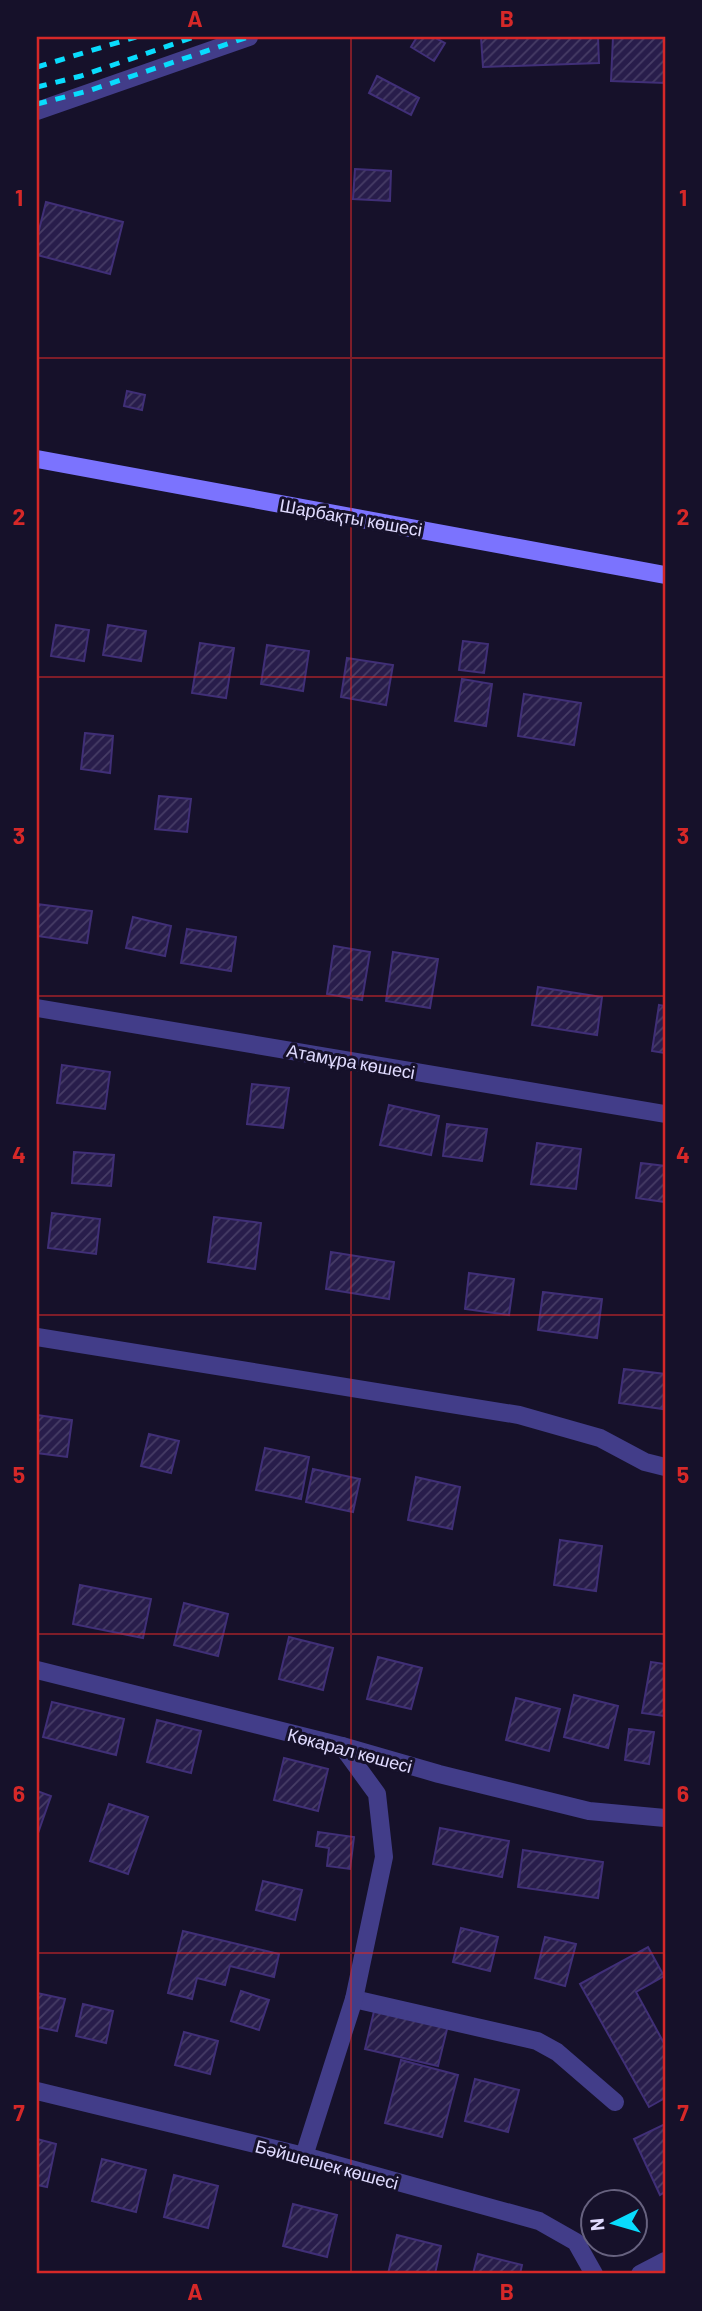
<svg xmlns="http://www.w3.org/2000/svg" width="702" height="2311" font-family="Barlow,sans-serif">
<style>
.building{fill:url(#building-hatch);stroke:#402f77;stroke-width:2}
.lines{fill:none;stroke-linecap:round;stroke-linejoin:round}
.street{stroke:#423d89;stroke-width:18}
.secondary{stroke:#7b73fe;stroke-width:18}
.rail{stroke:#09dcfd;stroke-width:5;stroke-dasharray:10 9;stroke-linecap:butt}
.grid{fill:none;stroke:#d62828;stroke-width:2;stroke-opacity:0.55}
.labels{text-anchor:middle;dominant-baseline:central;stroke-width:6;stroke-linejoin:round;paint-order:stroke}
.street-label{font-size:18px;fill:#e0dbff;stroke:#16112a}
.neatline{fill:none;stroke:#d62828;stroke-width:2.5}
.grid-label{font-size:23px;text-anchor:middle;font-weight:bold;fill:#d62828}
</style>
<defs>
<pattern id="building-hatch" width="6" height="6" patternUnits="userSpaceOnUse" patternTransform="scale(1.75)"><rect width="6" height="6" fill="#281d4b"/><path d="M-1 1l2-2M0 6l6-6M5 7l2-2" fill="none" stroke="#473d66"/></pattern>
</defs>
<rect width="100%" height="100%" fill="#16112a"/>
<!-- building -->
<g class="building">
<polygon points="417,37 434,37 445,43 434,61 411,47"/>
<polygon points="481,37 598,37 599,63 483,67"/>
<polygon points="613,37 665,37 665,83 611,81"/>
<polygon points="377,76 419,98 411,115 369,93"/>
<polygon points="355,169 391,171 390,201 353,199"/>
<polygon points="46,202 123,222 110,274 37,255 37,238"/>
<polygon points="127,391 145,395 142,410 124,406"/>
<polygon points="56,625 89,630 84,661 51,656"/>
<polygon points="108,625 146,631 141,661 103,655"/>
<polygon points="463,641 488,644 484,673 459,670"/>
<polygon points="200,643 234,648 226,698 192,693"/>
<polygon points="267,645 309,651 303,691 261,684"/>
<polygon points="347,658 393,665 386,705 341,697"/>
<polygon points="462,679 492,684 486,726 455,721"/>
<polygon points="524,694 581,703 574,745 518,736"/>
<polygon points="85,733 113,736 110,773 81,769"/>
<polygon points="159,796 191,799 187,832 155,829"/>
<polygon points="37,904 92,911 87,943 37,936"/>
<polygon points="133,917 171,926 165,956 126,948"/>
<polygon points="187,929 236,937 231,971 181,963"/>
<polygon points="334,946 370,952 362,1000 327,994"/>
<polygon points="393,952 438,959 430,1008 386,1001"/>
<polygon points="538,987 602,997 597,1035 532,1025"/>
<polygon points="659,1005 665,1006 665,1053 652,1051"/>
<polygon points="62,1065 110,1072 105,1109 57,1103"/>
<polygon points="252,1084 289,1088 283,1128 247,1124"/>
<polygon points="389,1105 439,1116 431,1155 380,1145"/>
<polygon points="447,1124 487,1129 482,1161 443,1156"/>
<polygon points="537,1143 581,1149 576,1189 531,1184"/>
<polygon points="74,1152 114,1155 111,1186 72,1183"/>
<polygon points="641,1163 665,1166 665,1202 636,1198"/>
<polygon points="52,1213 100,1219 96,1254 48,1248"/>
<polygon points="214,1217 261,1223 255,1269 208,1262"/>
<polygon points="331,1252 394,1262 389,1299 326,1289"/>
<polygon points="469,1273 514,1279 509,1315 465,1309"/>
<polygon points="543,1292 602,1299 597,1338 538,1330"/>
<polygon points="624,1369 665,1374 663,1409 619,1403"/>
<polygon points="37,1415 72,1420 67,1457 37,1453"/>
<polygon points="149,1434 179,1441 171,1473 141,1466"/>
<polygon points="265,1448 309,1457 301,1499 256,1490"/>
<polygon points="313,1469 360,1479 353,1512 306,1502"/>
<polygon points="416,1477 460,1487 452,1529 408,1520"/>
<polygon points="560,1540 602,1546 596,1591 554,1585"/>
<polygon points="80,1585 151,1599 143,1638 73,1624"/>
<polygon points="184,1603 228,1614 218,1656 174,1645"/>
<polygon points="289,1637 333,1648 323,1690 279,1679"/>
<polygon points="378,1657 422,1668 411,1709 367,1699"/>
<polygon points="651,1662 665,1664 665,1716 642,1713"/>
<polygon points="574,1695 618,1706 608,1748 564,1737"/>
<polygon points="516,1698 560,1709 549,1751 506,1740"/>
<polygon points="52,1702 124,1719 116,1755 43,1737"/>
<polygon points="157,1720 201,1731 191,1773 147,1762"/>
<polygon points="629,1729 654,1732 649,1764 625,1760"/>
<polygon points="284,1758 328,1769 318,1811 274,1800"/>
<polygon points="37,1791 51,1796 37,1836"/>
<polygon points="109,1804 148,1817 128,1874 90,1861"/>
<polygon points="440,1828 509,1841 502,1877 433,1864"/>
<polygon points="318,1832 354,1837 350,1869 327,1866 329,1848 316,1846"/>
<polygon points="523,1850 603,1862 598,1898 518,1887"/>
<polygon points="263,1881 302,1890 295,1920 256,1910"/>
<polygon points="461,1928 498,1937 490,1971 453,1962"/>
<polygon points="183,1931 279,1954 274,1977 230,1966 225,1985 197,1978 192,1999 168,1993"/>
<polygon points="545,1937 576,1944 565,1986 535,1978"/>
<polygon points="648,1947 664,1976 636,1992 665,2045 665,2098 649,2107 580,1984"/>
<polygon points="241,1991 269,2000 259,2030 231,2021"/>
<polygon points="37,1993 65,1999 57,2031 37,2027"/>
<polygon points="83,2004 113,2011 106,2043 76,2036"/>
<polygon points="375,2007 448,2025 438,2066 365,2049"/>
<polygon points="184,2032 218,2041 210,2074 175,2065"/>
<polygon points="401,2060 458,2075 442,2137 385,2123"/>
<polygon points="475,2079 519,2090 508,2132 465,2121"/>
<polygon points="665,2124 665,2192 660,2195 634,2139"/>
<polygon points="37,2139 56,2144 47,2187 37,2185"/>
<polygon points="102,2159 146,2170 136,2212 92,2201"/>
<polygon points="174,2175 218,2186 208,2228 164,2217"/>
<polygon points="293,2204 337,2215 327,2257 283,2246"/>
<polygon points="397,2235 441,2246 435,2274 388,2274"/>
<polygon points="478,2254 522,2265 520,2274 473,2274"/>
</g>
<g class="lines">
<!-- street -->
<g class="street">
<polyline points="37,111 249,37"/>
<polyline points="37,1008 665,1114"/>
<polyline points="37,1337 519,1415 600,1438 645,1462 665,1467"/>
<polyline points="37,1670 342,1746 439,1774 589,1811 665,1818"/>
<polyline points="354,1999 537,2041 557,2052 615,2102"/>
<polyline points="37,2091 304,2156 539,2221 576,2242 594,2274"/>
<polyline points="304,2156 354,1999 384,1857 377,1794 342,1746"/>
<polyline points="640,2274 665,2261"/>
</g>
<!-- secondary -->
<polyline class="secondary" points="37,459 665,575"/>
<!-- rail -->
<g class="rail">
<polyline points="37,67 136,37"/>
<polyline points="37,87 81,76 194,37"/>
<polyline points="37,104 88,91 248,37"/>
</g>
</g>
<!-- grid -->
<path class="grid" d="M351 37V2274M37 358H665M37 677H665M37 996H665M37 1315H665M37 1634H665M37 1953H665"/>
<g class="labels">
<!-- street labels -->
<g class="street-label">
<text transform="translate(351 517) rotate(10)">Шарбақты көшесі</text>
<text transform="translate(351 1061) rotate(10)">Атамұра көшесі</text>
<text transform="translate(350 1750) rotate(15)">Көкарал көшесі</text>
<text transform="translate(327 2164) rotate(15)">Бәйшешек көшесі</text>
</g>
</g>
<!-- border -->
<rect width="702" height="2311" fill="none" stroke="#16112a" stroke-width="77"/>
<!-- north arrow -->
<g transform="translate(614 2223) rotate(265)"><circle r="33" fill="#16112a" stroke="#67627f" stroke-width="2"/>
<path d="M0-5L12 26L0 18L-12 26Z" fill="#09dcfd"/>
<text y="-10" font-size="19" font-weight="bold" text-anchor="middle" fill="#e0dbff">N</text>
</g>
<rect x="38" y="38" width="626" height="2234" class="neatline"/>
<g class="grid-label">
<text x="195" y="27">A</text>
<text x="507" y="27">B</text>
<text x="19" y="206">1</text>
<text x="683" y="206">1</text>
<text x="19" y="525">2</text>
<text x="683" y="525">2</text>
<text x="19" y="844">3</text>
<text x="683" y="844">3</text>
<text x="19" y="1163">4</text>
<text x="683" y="1163">4</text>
<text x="19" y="1483">5</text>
<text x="683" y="1483">5</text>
<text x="19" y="1802">6</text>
<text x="683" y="1802">6</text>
<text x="19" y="2121">7</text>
<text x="683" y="2121">7</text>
<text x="195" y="2300">A</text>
<text x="507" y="2300">B</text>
</g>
</svg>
